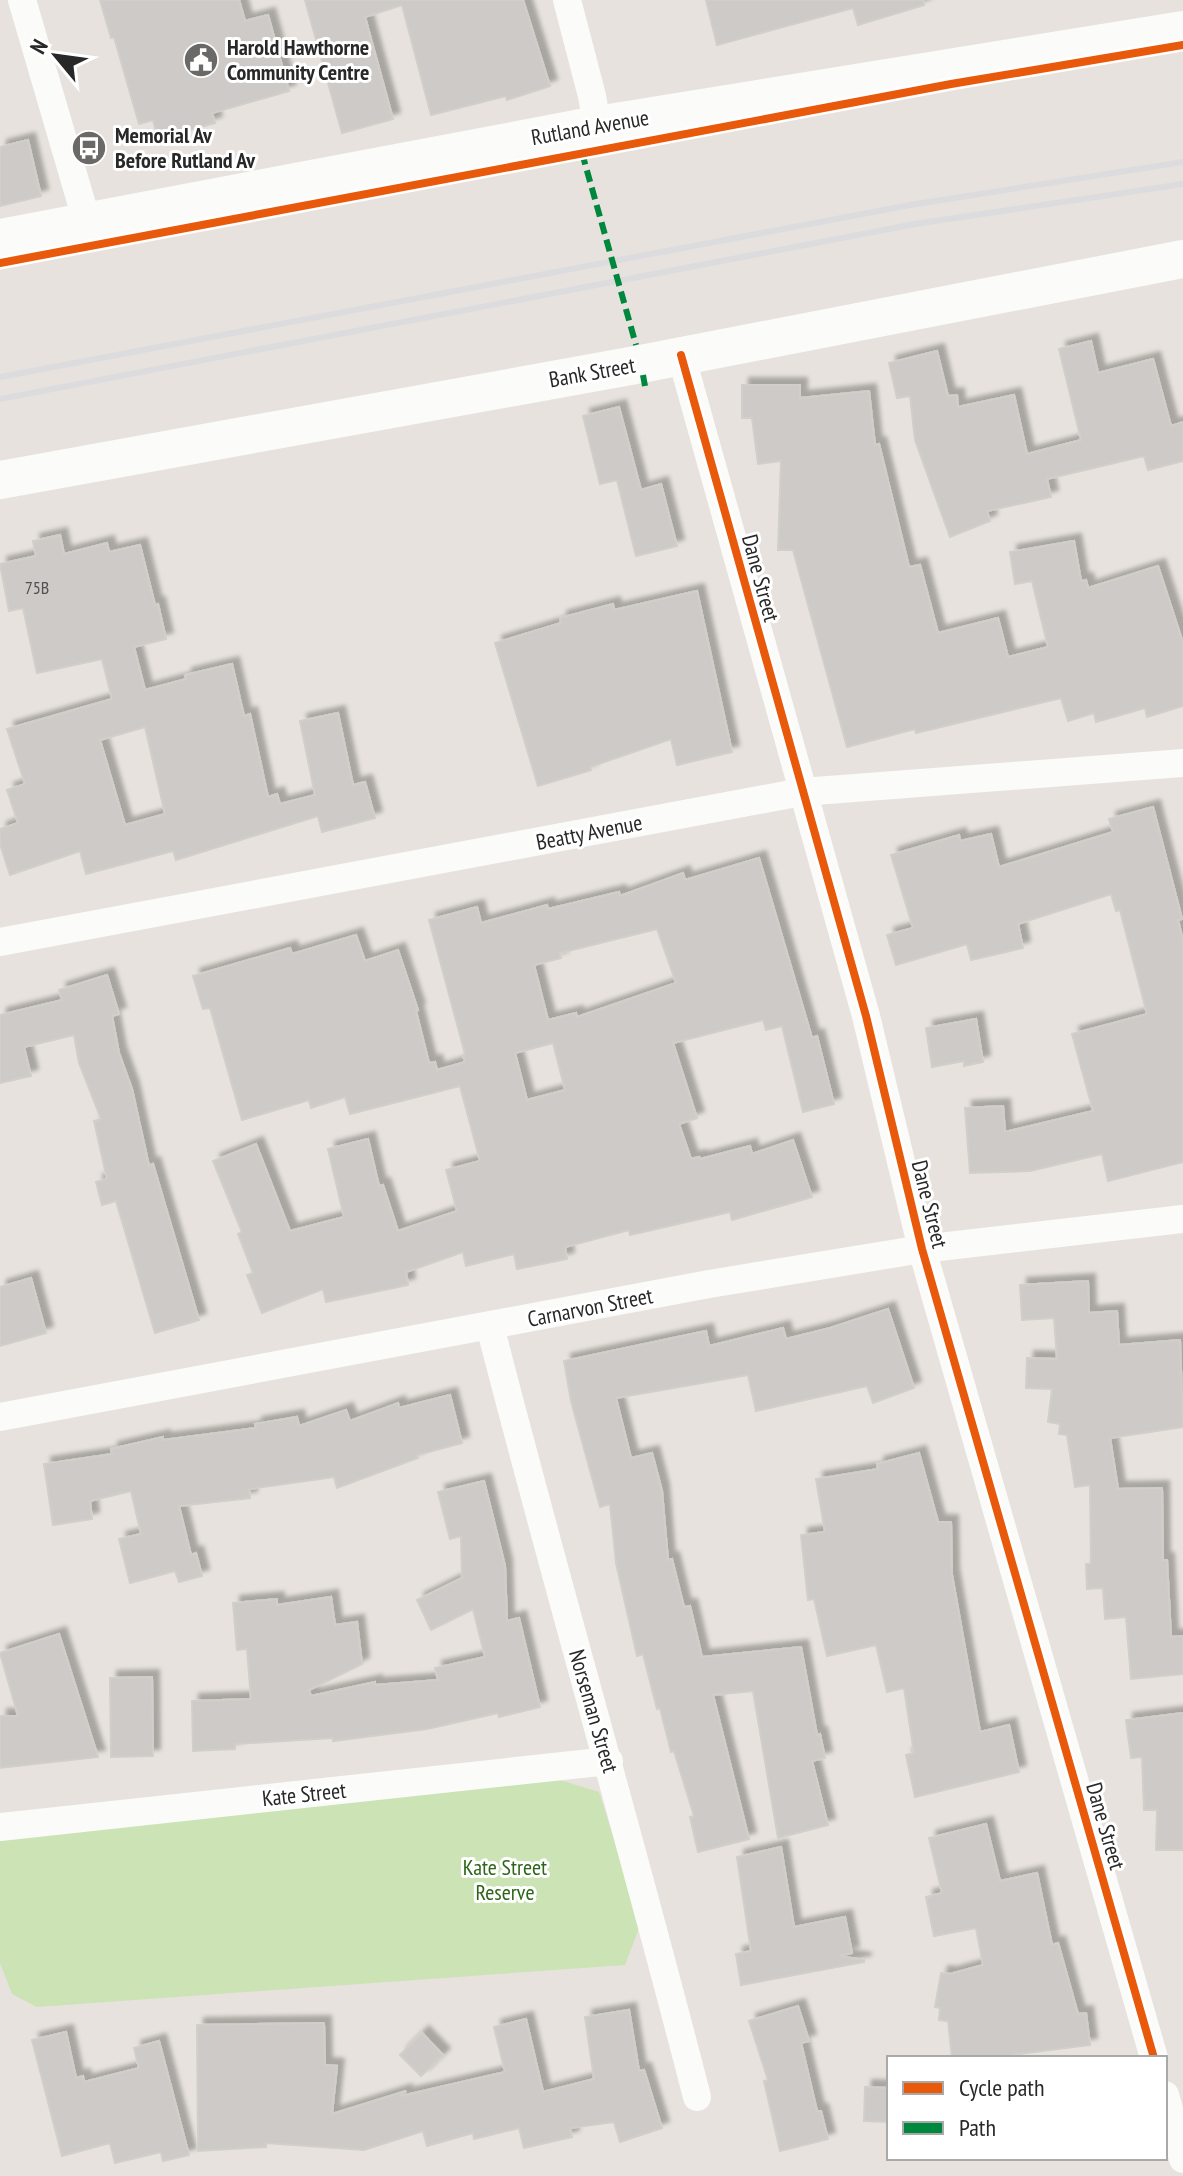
<svg xmlns="http://www.w3.org/2000/svg" width="1183" height="2176" font-family="'PT Sans Narrow',sans-serif">
<style>
.park{fill:#cbe3b5}
.building{fill:#cecac7;stroke:#d2cec9;stroke-width:2;fill-rule:evenodd;filter:url(#shadow)}
.lines{fill:none;stroke-linecap:round;stroke-linejoin:round}
.street{stroke:#fbfbfa;stroke-width:28}
.secondary{stroke:#fbfbfa;stroke-width:38}
.rail{stroke:#dcdcde;stroke-width:6}
.quiet{stroke:#00873e;stroke-width:6;stroke-dasharray:12 6;stroke-linecap:butt}
.cycleway-casing{stroke:#fff;stroke-width:13}
.cycleway{stroke:#e8590c;stroke-width:8}
.labels{text-anchor:middle;dominant-baseline:central;stroke-width:6;stroke-linejoin:round;paint-order:stroke}
.number-label{font-size:18px;fill:#525150}
.poi-label{font-size:22px;font-weight:bold;fill:#282828;stroke:#fff;text-anchor:start}
.street-label{font-size:22px;fill:#282828;stroke:#fff}
.park-label{font-size:22px;fill:#2d6518;stroke:#fff}
</style>
<defs>
<filter id="shadow"><feDropShadow dx="7" dy="-7" stdDeviation="2" flood-color="#0004"/></filter>
</defs>
<rect width="100%" height="100%" fill="#e7e2dd"/>
<!-- park -->
<polygon class="park" points="560,1780 599,1792 641,1923 625,1965 37,2007 12,1994 0,1963 0,1837"/>
<!-- building -->
<g class="building">
<polygon points="100,0 239,0 245,21 268,15 289,91 212,113 215,123 158,139 153,120 139,124 114,37 111,38"/>
<polygon points="305,0 523,0 550,86 507,100 506,96 431,115 402,5 365,17 393,119 342,133"/>
<polygon points="706,0 923,0 924,5 858,25 853,8 717,45"/>
<polygon points="28,140 41,196 0,206 0,147"/>
<polygon points="1091,341 1098,373 1153,359 1171,426 1183,422 1183,461 1148,470 1144,456 1047,479 1051,497 987,511 990,521 950,537 915,440 910,396 897,398 889,363 937,351 948,396 957,395 958,407 1014,395 1027,454 1081,440 1059,349"/>
<polygon points="742,385 800,385 800,398 869,391 875,445 879,444 909,567 920,565 938,633 998,618 1008,657 1048,647 1032,581 1015,584 1010,552 1074,541 1081,581 1086,580 1088,588 1158,566 1183,643 1183,706 1147,717 1145,708 1096,722 1094,713 1068,721 1061,698 916,733 915,729 847,747 793,550 778,550 781,461 758,464 752,418 742,418"/>
<polygon points="619,407 641,490 661,484 677,546 636,556 617,480 600,484 583,416"/>
<path d="M60 535 64 554 107 543 109 552 140 545 155 605 158 604 166 639 134 647 145 690 186 679 185 675 232 664 244 716 250 714 268 797 277 794 280 804 315 795 300 721 338 713 353 785 365 782 375 818 322 832 318 816 176 860 173 851 86 874 80 851 10 875 0 844V829L18 823 7 790 25 784 7 729 112 699 102 659 37 673 23 608 9 611 0 564 36 556 33 541ZM145 727 165 814 125 825 100 740Z"/>
<polygon points="697,591 732,752 677,765 671,739 590,767 591,770 538,786 495,643 561,623 560,618 613,604 614,610"/>
<polygon points="1153,807 1182,919 1178,920 1183,941 1183,1162 1108,1181 1102,1154 1030,1171 970,1173 965,1108 1003,1106 1005,1132 1093,1111 1072,1034 1147,1014 1120,910 1116,911 1111,894 1018,924 1023,948 971,960 967,944 896,965 887,935 913,928 891,855 959,835 960,841 991,834 999,867 1113,832 1109,819"/>
<path d="M759 858 812 1038 817 1036 834 1104 803 1112 782 1026 766 1030 763 1020 673 1043 697 1118 679 1124 691 1159 699 1157 700 1159 750 1146 752 1154 793 1140 812 1197 732 1220 730 1212 630 1235 629 1230 565 1247 567 1259 517 1269 514 1254 466 1266 463 1252 406 1272 408 1285 326 1302 323 1289 262 1313 247 1275 253 1273 238 1234 242 1232 213 1161 256 1144 290 1231 344 1217 328 1149 368 1139 379 1186 383 1185 398 1231 457 1211 446 1170 480 1161 460 1086 350 1114 345 1097 311 1108 309 1100 242 1120 210 1008 203 1009 193 976 290 948 292 954 356 935 365 961 398 950 418 1010 416 1011 429 1063 435 1062 437 1070 465 1062 463 1055 465 1054 429 920 477 907 481 923 547 905 548 909 619 892 620 896 683 873 685 880ZM657 929 676 983 577 1017 576 1013 548 1020 534 965 561 958 560 953ZM553 1043 565 1090 527 1100 515 1053Z"/>
<polygon points="107,975 119,1014 112,1016 119,1053 132,1089 149,1166 153,1164 199,1320 155,1333 116,1201 102,1205 96,1182 107,1179 94,1121 101,1119 79,1063 74,1035 24,1047 31,1076 0,1083 0,1015 62,1000 59,990"/>
<polygon points="976,1019 983,1062 964,1066 964,1061 932,1067 926,1028"/>
<polygon points="31,1278 46,1333 0,1346 0,1287"/>
<polygon points="1088,1281 1089,1313 1117,1311 1119,1345 1180,1340 1183,1427 1110,1438 1118,1489 1162,1488 1163,1560 1167,1560 1171,1637 1183,1636 1183,1674 1131,1679 1126,1617 1105,1619 1103,1588 1087,1589 1086,1564 1091,1564 1090,1485 1075,1487 1067,1435 1059,1434 1060,1424 1048,1422 1052,1389 1026,1388 1027,1358 1057,1359 1054,1318 1022,1320 1020,1285"/>
<polygon points="888,1309 914,1388 873,1403 867,1386 756,1411 748,1375 616,1398 631,1458 652,1453 662,1491 668,1560 672,1559 684,1607 690,1606 702,1657 801,1647 817,1735 820,1734 825,1758 812,1761 828,1825 778,1838 753,1691 713,1695 749,1839 698,1852 690,1817 694,1816 674,1751 671,1752 660,1708 657,1709 643,1654 637,1656 616,1563 610,1504 600,1507 571,1401 564,1361 706,1331 709,1346 783,1328 786,1339 830,1328"/>
<polygon points="450,1395 462,1443 417,1455 418,1458 337,1488 334,1477 249,1489 250,1498 179,1506 191,1555 196,1553 202,1576 179,1582 175,1571 130,1583 119,1539 141,1534 131,1491 90,1501 92,1519 53,1525 44,1464 112,1454 111,1449 163,1437 163,1440 256,1428 255,1424 297,1417 299,1426 346,1410 350,1421 398,1403 399,1408"/>
<polygon points="919,1453 938,1522 951,1522 952,1575 980,1732 1009,1725 1019,1772 915,1797 906,1755 914,1753 904,1688 887,1692 876,1645 827,1656 814,1599 808,1600 801,1535 825,1532 816,1479 878,1469 877,1464"/>
<polygon points="484,1481 505,1566 507,1621 519,1618 540,1707 499,1717 498,1713 427,1729 333,1741 333,1738 235,1744 235,1749 193,1751 192,1701 251,1699 247,1649 237,1650 233,1603 277,1599 277,1605 331,1597 335,1625 357,1622 362,1664 309,1690 311,1696 375,1682 375,1685 438,1680 435,1668 485,1657 473,1609 431,1630 417,1600 462,1578 461,1536 450,1539 438,1492"/>
<polygon points="59,1634 98,1757 0,1768 0,1716 18,1716 0,1653"/>
<polygon points="152,1677 153,1756 111,1757 110,1678"/>
<polygon points="1183,1713 1183,1850 1156,1850 1157,1810 1144,1810 1142,1757 1131,1758 1126,1720"/>
<polygon points="986,1824 1000,1881 1037,1873 1052,1945 1058,1943 1078,2014 1086,2013 1090,2045 1011,2055 1011,2058 952,2058 948,2021 939,2020 940,2008 935,2007 941,1973 950,1974 983,1965 976,1928 934,1936 926,1897 942,1893 929,1838"/>
<polygon points="781,1847 794,1927 845,1917 852,1953 839,1956 864,1960 864,1962 741,1985 736,1954 751,1951 737,1857"/>
<polygon points="798,2006 809,2041 801,2043 817,2111 821,2111 828,2139 780,2151 764,2081 768,2080 749,2021"/>
<polygon points="629,2010 639,2071 644,2070 662,2128 620,2142 614,2122 570,2128 572,2137 524,2148 519,2128 474,2139 473,2133 427,2146 423,2131 364,2150 266,2143 266,2147 198,2151 197,2025 324,2023 325,2065 337,2066 332,2114 406,2091 401,2096 505,2072 494,2027 526,2019 543,2092 594,2079 585,2017"/>
<polygon points="66,2032 76,2078 83,2076 84,2082 139,2068 134,2048 159,2041 189,2155 163,2161 161,2152 115,2163 110,2143 62,2156 32,2040"/>
<polygon points="422,2033 443,2055 421,2076 400,2055"/>
<polygon points="865,2087 889,2088 889,2122 864,2121"/>
</g>
<g class="lines">
<!-- street -->
<g class="street">
<polyline points="22,0 87,222"/>
<polyline points="567,0 592,96 597,125"/>
<polyline points="681,355 866,1016 922,1249 1154,2058"/>
<polyline points="0,942 802,792 1183,763"/>
<path d="M490 1326C556 1584 631 1839 697 2097"/>
<polyline points="0,1417 709,1284 922,1249 1183,1219"/>
<polyline points="0,1827 609,1761"/>
<polyline points="1165,2095 1183,2159"/>
</g>
<!-- secondary -->
<g class="secondary">
<polyline points="0,238 597,125 1183,30"/>
<polyline points="0,480 641,364 1183,259"/>
</g>
<!-- rail -->
<g class="rail">
<polyline points="0,377 910,205 1183,162"/>
<polyline points="0,399 915,224 1183,184"/>
</g>
<!-- quiet -->
<g class="quiet">
<polyline points="582,153 636,345"/>
<polyline points="643,375 645,386"/>
</g>
<!-- cycleway casing -->
<g class="cycleway-casing">
<g id="cycleway">
<polyline points="0,263 951,84 1183,45"/>
<polyline points="681,355 866,1016 922,1249 1154,2058"/>
</g>
</g>
<!-- cycleway -->
<use href="#cycleway" class="cycleway"/>
</g>
<!-- icons -->
<defs>
<g id="civic-disc" transform="scale(1.8)"><circle r="9.5" fill="#6b6967" stroke="#fff"/><path d="M-.6-6.5H3V-4.5H.6V-3L4-1V1h2V6H-6V1h2V-1L-.6-3ZM-1.2 2.5V6h2.4V2.5Z" fill="#fff"/></g>
<g id="bus-disc" transform="scale(1.8)"><circle r="9.5" fill="#6b6967" stroke="#fff"/><path d="M-5-6H5V4H4V6H2V4H-2V6H-4V4H-5ZM-3.5-4V0h7V-4ZM-3.5 1.2v1.5H-2V1.2ZM2 1.2v1.5H3.5V1.2Z" fill="#fff"/></g>
</defs>
<g fill-rule="evenodd">
<use href="#civic-disc" x="201" y="60"/>
<use href="#bus-disc" x="89" y="148"/>
</g>
<g class="labels">
<!-- number labels -->
<g class="number-label">
<text x="37" y="587">75B</text>
</g>
<!-- poi labels -->
<g class="poi-label">
<text x="227" y="47">Harold Hawthorne<tspan x="227" dy="25">Community Centre</tspan></text>
<text x="115" y="135">Memorial Av<tspan x="115" dy="25">Before Rutland Av</tspan></text>
</g>
<!-- street labels -->
<g class="street-label">
<text transform="translate(590 127) rotate(-10)">Rutland Avenue</text>
<text transform="translate(592 372) rotate(-10)">Bank Street</text>
<text transform="translate(761 578) rotate(75)">Dane Street</text>
<text transform="translate(589 832) rotate(-11)">Beatty Avenue</text>
<text transform="translate(930 1204) rotate(76)">Dane Street</text>
<text transform="translate(590 1307) rotate(-11)">Carnarvon Street</text>
<text transform="translate(594 1711) rotate(74)">Norseman Street</text>
<text transform="translate(304 1794) rotate(-6)">Kate Street</text>
<text transform="translate(1106 1826) rotate(74)">Dane Street</text>
</g>
<!-- park labels -->
<g class="park-label">
<text x="505" y="1867">Kate Street<tspan x="505" dy="25">Reserve</tspan></text>
</g>
</g>
<!-- legend -->
<rect x="887" y="2056" width="280" height="104" fill="#ffffff" stroke="#a9a9a9" stroke-width="2"/>
<rect x="903" y="2082" width="40" height="12" fill="#e8590c" stroke="#a9a9a9" stroke-width="2"/>
<text x="959" y="2096" font-size="24" fill="#282828">Cycle path</text>
<rect x="903" y="2122" width="40" height="12" fill="#00873e" stroke="#a9a9a9" stroke-width="2"/>
<text x="959" y="2136" font-size="24" fill="#282828">Path</text>
<!-- north arrow -->
<g transform="translate(56 56) rotate(299)" stroke="#ffffff" stroke-width="6" paint-order="stroke">
<path d="M0-6L14 30L0 20L-14 30Z" fill="#282828"/>
<text y="-12" font-size="22" font-weight="bold" text-anchor="middle" fill="#282828">N</text>
</g>
</svg>
